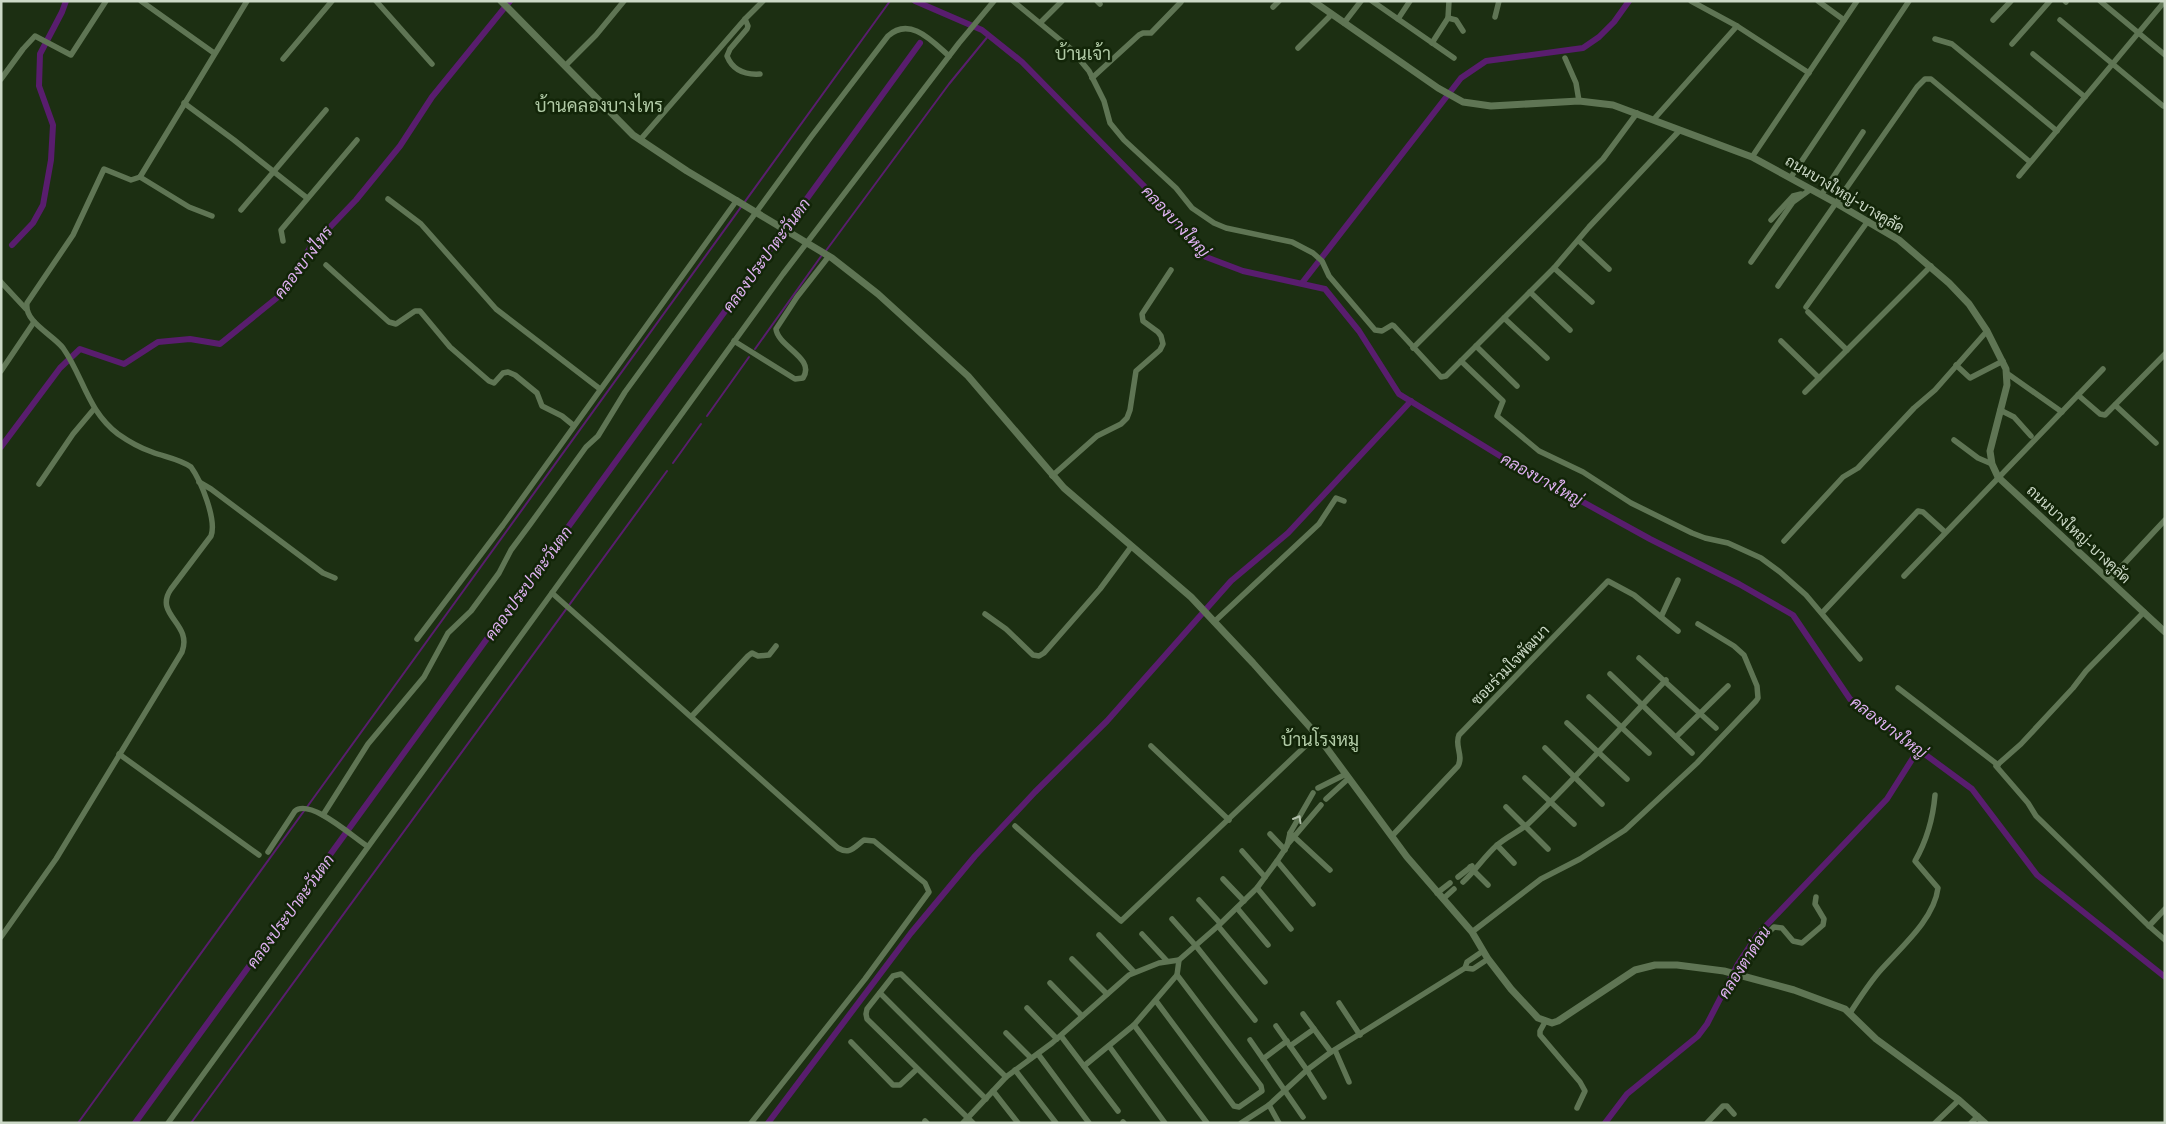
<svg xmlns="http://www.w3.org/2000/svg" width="2166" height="1124" font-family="'IBM Plex Sans',Sarabun,sans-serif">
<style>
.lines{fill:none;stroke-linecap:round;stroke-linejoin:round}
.stream{stroke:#591d6e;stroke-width:2}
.canal{stroke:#591d6e;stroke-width:6}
.minor{stroke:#5f7554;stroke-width:5.5}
.tertiary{stroke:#5f7554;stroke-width:7}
.oneway{stroke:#b1c0aa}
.labels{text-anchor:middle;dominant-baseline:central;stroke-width:5;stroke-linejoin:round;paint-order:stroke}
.street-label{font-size:15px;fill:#ccd9c7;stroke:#122508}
.water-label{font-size:16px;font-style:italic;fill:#e0b2f3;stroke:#122508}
.quarter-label{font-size:18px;fill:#b1caa6;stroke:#122508}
</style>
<rect width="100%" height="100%" fill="#1c2f12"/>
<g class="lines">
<!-- stream -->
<g class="stream">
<polyline points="825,252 949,84 989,35"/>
<polyline points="755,349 822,255"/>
<polyline points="707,416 749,357"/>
<polyline points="673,463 701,424"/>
<polyline points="307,807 890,1"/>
<polyline points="78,1123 304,811"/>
<polyline points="191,1123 667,471"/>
</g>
<!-- canal -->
<g class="canal">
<polyline points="915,1 982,30 1022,62 1143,185 1206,257 1243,271 1325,289 1359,331 1399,394 1505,459 1650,539 1739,584 1793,615 1850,699 1972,789 2037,875 2165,977"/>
<polyline points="12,245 33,223 43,205 51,160 53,125 39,86 40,54 62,12 66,1"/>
<polyline points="1302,283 1461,78 1486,61 1583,48 1599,37 1614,22 1629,1"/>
<polyline points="1,447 60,368 80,349 124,364 158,342 190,339 220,344 278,297 310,248 356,200 400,146 432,97 510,1"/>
<polyline points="135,1123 920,43"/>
<polyline points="768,1123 911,933 975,856 1035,792 1107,721 1231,581 1288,533 1411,401"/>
<polyline points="1605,1123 1627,1094 1698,1036 1707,1024 1738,964 1758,934 1887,799 1918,750"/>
</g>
<!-- minor -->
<g class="minor">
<polyline points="141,1 214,53"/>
<polyline points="376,1 432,64"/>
<polyline points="1013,1 1070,48 1089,71 1104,101 1110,123 1124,140 1176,188 1192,208 1214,223 1226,228 1292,242 1313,253 1322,261 1329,276 1375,330 1382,331 1392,325 1394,326 1441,377 1446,376 1554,268 1589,227 1680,130"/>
<polyline points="1097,1 1100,4"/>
<polyline points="1372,1 1454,58"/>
<polyline points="1691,1 1737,26 1809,73"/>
<polyline points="1818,1 1844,20"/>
<polyline points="2065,1 2066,2"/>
<polyline points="2100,1 2165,55"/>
<polyline points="1273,7 1279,1"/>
<polyline points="1495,17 1499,1"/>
<polyline points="1448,18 1449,1"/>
<path d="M745 19 748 26 747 29 730 49 727 56C733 71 745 75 760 74"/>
<polyline points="1398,19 1410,1"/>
<polyline points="1993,20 2011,1"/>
<polyline points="2060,20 2163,106"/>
<polyline points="1041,22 1062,1"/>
<polyline points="1344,23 1361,1"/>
<polyline points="1935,39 1952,44 2057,131"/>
<polyline points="1432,43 1448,18 1456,20 1463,31"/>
<polyline points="2012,44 2050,1"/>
<polyline points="1298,48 1332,14"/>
<polyline points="2033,54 2085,97"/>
<polyline points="1565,58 1576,83 1579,101"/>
<polyline points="283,59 332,1"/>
<polyline points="565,66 596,35 624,1"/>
<polyline points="1092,78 1139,35 1143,33 1151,33 1181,2"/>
<polyline points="1,79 23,49 35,36 71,55 106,1"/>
<polyline points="184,103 234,140 307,198"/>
<polyline points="1654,119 1737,26"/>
<polyline points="640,140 745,19 763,1"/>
<polyline points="1752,157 1857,1"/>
<polyline points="2019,176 2165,1"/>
<polyline points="140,177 189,207 212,216"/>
<polyline points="1791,177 1909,1"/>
<polyline points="1822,194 1863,132"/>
<polyline points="388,199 421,224 496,309 600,389"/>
<polyline points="241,210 326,110"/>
<polyline points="1771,220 1793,196 1801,194"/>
<polyline points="283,241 281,230 357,140"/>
<polyline points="1579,241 1609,269"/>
<polyline points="1751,262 1793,202 1811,189"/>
<polyline points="326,265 389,322 396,324 415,311 420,311 450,347 489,381 494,383 503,373 508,372 515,375 537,393 542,406 562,416 573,425"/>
<polyline points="1554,268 1592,302"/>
<polyline points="1,282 26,309"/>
<polyline points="1778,286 1917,87 1925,79 1931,79 2030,162"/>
<polyline points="1530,292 1570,330"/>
<polyline points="1806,307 1868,221"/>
<polyline points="1808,312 1847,350"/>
<polyline points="1504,318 1547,358"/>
<path d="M734 341 795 379 803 378C816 358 778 347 776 329L797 297 829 256"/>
<polyline points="1781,341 1819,378"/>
<polyline points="1476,346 1517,386"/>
<polyline points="1413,348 1603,159 1637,113"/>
<polyline points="1461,361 1503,401 1497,416 1539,451 1583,472 1631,503 1692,533 1705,538 1728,543 1761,558 1780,572 1806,595 1860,659"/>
<polyline points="1956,365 1970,378 2003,361"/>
<polyline points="1,371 34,322"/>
<polyline points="2008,374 2062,412"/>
<polyline points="1805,392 1931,266"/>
<polyline points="2078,395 2100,414 2105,415 2165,354"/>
<polyline points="2115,405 2156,443"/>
<polyline points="2000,410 2014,417 2031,436"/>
<polyline points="1954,440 1978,458 1992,464"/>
<polyline points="1052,476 1097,436 1121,424 1127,418 1130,410 1136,371 1160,350 1163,344 1161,336 1158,332 1143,321 1142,314 1171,270"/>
<polyline points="199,482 211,489 323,573 335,578"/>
<polyline points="39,484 73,434 94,409"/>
<polyline points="1784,541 1843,477 1858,468 1914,408 1935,390 1987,331"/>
<polyline points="1904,576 2103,369"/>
<polyline points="2109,580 2165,520"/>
<path d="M552 593 838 848C850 855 854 847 864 840L874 841 925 883 929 892 865 979 751 1123"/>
<polyline points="2144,612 2086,671 2073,688 2021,744 1996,766 2028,803 2036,816 2149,926"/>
<polyline points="1822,613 1918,511 1923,512 1945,532"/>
<polyline points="985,614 1006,629 1033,655 1039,656 1044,653 1100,589 1131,547"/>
<polyline points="1661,617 1678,580"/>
<polyline points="1214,622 1319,524 1336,498 1344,501"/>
<polyline points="417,639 503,525 737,200"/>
<polyline points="1639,658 1716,728"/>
<polyline points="1610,674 1692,753"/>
<polyline points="1898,688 1998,765"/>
<polyline points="1589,697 1649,753"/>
<polyline points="692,716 748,656 752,653 758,656 769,655 776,646"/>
<polyline points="1567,723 1627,779"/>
<polyline points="1676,737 1728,686"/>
<polyline points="1151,746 1229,820"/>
<polyline points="1545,748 1602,804"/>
<polyline points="119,754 259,855"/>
<polyline points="1525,778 1574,824"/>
<polyline points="1318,788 1346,774"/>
<polyline points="1326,799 1349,778"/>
<polyline points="1506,807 1548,849"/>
<path d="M323 815 368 744 424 677 448 633 471 611 499 573 511 550 531 523 586 447 598 436 625 392 811 137 888 36C910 16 932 41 949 56"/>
<polyline points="1015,826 1121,921 1317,735"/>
<polyline points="1290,833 1330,870"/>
<polyline points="1270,834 1285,850"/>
<path d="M1392 836 1458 766C1464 755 1454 746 1459 735L1608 581 1634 595 1678 631"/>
<polyline points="1287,845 1321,805"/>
<polyline points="1497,845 1514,863"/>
<polyline points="1242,851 1265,877"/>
<path d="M268 852 295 811C310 798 353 837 367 846"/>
<polyline points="1277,861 1313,904"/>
<polyline points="1470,867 1488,885"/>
<polyline points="1458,877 1472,866"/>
<polyline points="1223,879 1244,901"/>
<path d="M1463 882C1475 871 1484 857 1496 846 1506 837 1518 832 1528 824 1576 778 1620 728 1666 680"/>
<polyline points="1257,888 1291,929"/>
<polyline points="1437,893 1450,883"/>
<polyline points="1443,899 1454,889"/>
<polyline points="1199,900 1220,923"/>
<polyline points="1237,908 1268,945"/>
<polyline points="2165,909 2149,926 2165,940"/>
<polyline points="1172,919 1196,946 1255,1020"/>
<polyline points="1218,926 1265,982"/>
<polyline points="1472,932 1541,879 1580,859 1625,830 1697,763 1756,701 1758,698 1757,686 1744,655 1734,646 1698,624"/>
<polyline points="1142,934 1167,961"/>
<polyline points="1099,935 1134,972"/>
<path d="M1 937 56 859 182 652C193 623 153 615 171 589L211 536C217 520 201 481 191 467 180 459 165 457 152 452 140 448 128 441 118 434 87 410 84 378 63 348 52 334 24 322 27 303L73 235 104 169 131 180 140 177 247 1"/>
<polyline points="1072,959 1107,994"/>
<polyline points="1465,968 1473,969 1488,959"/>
<polyline points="1741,975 1753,948 1774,927 1782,928 1793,941 1802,943 1823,925 1824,919 1815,904 1816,897"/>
<polyline points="1050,983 1082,1016"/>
<polyline points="880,993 986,1099"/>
<polyline points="1156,1001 1234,1106 1239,1107 1262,1091 1261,1086 1177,975 1179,960"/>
<polyline points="1339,1003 1360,1035"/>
<polyline points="1027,1008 1057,1039"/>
<path d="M1850 1013C1859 999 1868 985 1879 972 1900 948 1934 920 1938 888L1915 861C1927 840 1933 819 1935 795"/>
<polyline points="1303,1014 1331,1052"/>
<polyline points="1545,1022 1540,1031 1540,1035 1580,1082 1585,1091 1577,1108"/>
<polyline points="1134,1025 1207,1123"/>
<polyline points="1276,1026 1307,1070 1324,1097"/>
<polyline points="1006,1033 1031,1058"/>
<polyline points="1061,1036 1118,1111"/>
<polyline points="1250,1040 1303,1117"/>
<polyline points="851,1042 893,1085 900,1085 917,1069"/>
<polyline points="1109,1046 1165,1123"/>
<polyline points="1290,1046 1314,1029"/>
<polyline points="1335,1050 1349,1082"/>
<polyline points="1038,1054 1089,1123"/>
<polyline points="1263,1059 1287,1041"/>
<polyline points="1084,1066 1134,1025 1177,975"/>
<polyline points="1015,1070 1056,1123"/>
<polyline points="993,1091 1018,1123"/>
<polyline points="1269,1105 1279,1123"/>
<polyline points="925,1121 927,1123"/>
<polyline points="1123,1122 1124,1123"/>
<polyline points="168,1123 783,274 959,43 994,1"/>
<polyline points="963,1123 1006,1077 1052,1043 1129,975 1159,963 1179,960 1218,926 1257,888 1277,861 1287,846 1290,833 1313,793"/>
<polyline points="973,1123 867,1019 866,1014 867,1009 893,976 901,974 1006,1077"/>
<polyline points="1241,1123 1269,1105 1307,1070 1331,1052 1465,968 1467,962 1483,951"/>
<polyline points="1707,1123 1723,1106 1727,1106 1734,1114"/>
<polyline points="1935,1123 1959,1100"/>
<polyline points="1971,1123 1978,1116"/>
</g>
<!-- tertiary -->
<g class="tertiary">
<polyline points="501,1 633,135 687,171 832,258 878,294 968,376 1064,488 1191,597 1253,663 1317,735 1407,857 1472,932 1488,959 1511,989 1538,1018 1552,1023 1558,1021 1635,970 1655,965 1677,965 1724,971 1794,990 1845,1009 1876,1039 1959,1100 1985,1123"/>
<polyline points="1313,1 1438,88 1463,102 1491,106 1579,101 1613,105 1752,157 1836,203 1899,240 1949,283 1969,304 1987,331 2006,369 2007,385 1990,451 1992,464 1998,477 2165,632"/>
</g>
</g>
<!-- one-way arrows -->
<defs><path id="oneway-chevron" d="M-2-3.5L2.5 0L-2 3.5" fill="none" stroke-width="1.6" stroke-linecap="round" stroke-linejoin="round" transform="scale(1.25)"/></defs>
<use class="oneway" href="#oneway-chevron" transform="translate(1298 819) rotate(-60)"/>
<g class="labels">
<!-- street labels -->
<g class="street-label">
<text transform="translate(1845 194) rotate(31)">ถนนบางใหญ่-บางคูลัด</text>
<text transform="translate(2079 534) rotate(43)">ถนนบางใหญ่-บางคูลัด</text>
<text transform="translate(1510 665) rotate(-46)">ซอยร่วมใจพัฒนา</text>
</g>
<!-- water labels -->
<g class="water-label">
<text transform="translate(1176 221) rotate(47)">คลองบางใหญ่</text>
<text transform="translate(766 255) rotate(-54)">คลองประปาตะวันตก</text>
<text transform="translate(303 262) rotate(-53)">คลองบางไทร</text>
<text transform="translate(1542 479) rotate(29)">คลองบางใหญ่</text>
<text transform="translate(528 583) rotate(-54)">คลองประปาตะวันตก</text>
<text transform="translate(1889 727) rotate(37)">คลองบางใหญ่</text>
<text transform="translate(290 911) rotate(-54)">คลองประปาตะวันตก</text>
<text transform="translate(1744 962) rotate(-57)">คลองตาด่อน</text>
</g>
<!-- quarter labels -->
<g class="quarter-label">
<text x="1083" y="53">บ้านเจ้า</text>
<text x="599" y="105">บ้านคลองบางไทร</text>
<text x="1320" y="739">บ้านโรงหมู</text>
</g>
</g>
<!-- border -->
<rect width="2166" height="1124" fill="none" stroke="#ccd9c7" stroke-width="5"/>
</svg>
